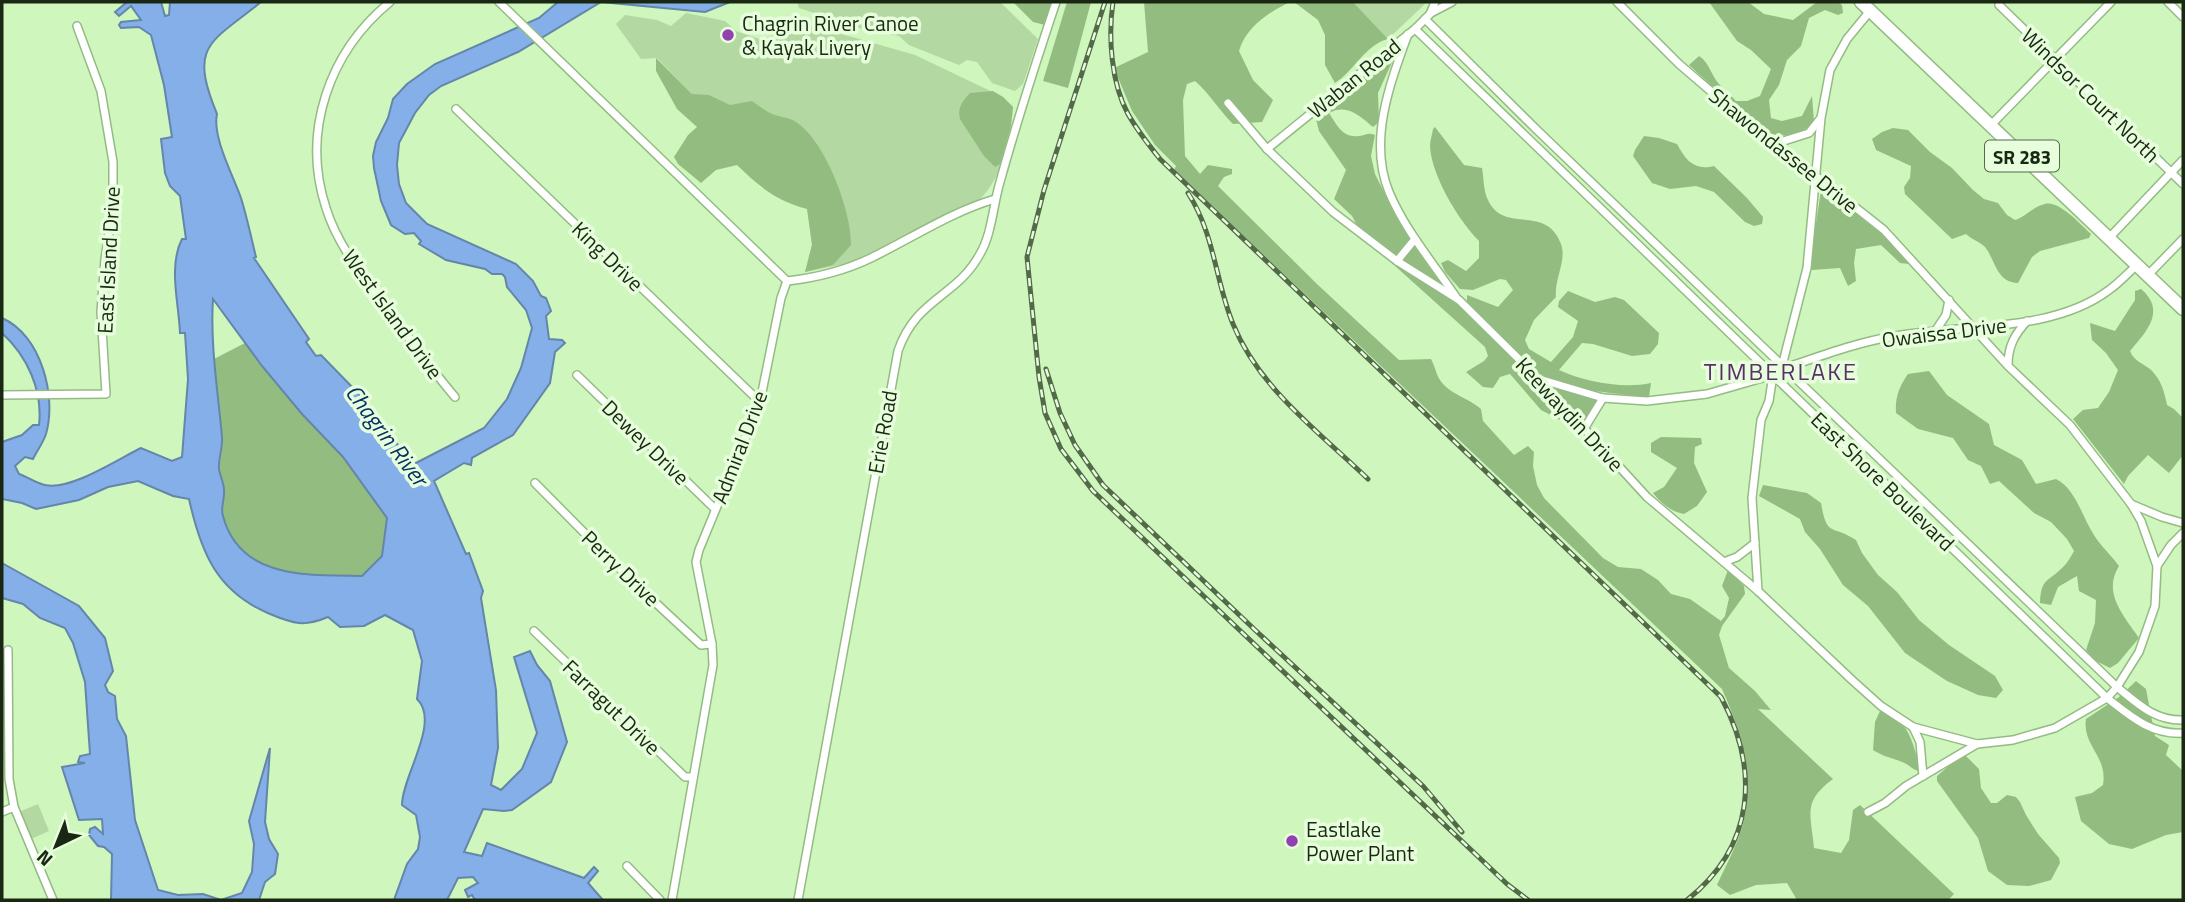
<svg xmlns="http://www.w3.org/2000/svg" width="2185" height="902" font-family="'Titillium Web',sans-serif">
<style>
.green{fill:#b3d8a2}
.forest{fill:#93bd80}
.water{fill:#84afe9;stroke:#6486a9;stroke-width:2;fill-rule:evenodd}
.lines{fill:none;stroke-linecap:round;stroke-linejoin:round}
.street-casing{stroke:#95bb85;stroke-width:10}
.primary-casing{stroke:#95bb85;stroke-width:15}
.street{stroke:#fff;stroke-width:7}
.primary{stroke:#fff;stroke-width:12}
.rail-casing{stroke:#536a49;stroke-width:5}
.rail{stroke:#e6fedb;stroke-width:2.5;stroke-dasharray:8;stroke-linecap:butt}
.poi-dot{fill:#9341b0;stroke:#e6fedb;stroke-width:2.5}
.labels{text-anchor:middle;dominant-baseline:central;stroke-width:7;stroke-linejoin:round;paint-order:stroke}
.shield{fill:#e6fedb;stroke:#57684f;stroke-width:2}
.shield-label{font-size:19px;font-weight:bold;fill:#1a2813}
.poi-label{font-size:21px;fill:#1a2813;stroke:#e6fedb;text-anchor:start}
.street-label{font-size:21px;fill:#1a2813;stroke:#e6fedb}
.water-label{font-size:23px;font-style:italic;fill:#063064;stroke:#e6fedb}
.quarter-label{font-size:24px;letter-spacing:2px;fill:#593168;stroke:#e6fedb}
</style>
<rect width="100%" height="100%" fill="#cef6bd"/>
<!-- green -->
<g class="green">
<polygon points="797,2 1000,2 1038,39 1023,84 1015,91 992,83 977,62 967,60 959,65 909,45 899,36 859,28 799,8"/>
<polygon points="1353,2 1427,2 1388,39"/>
<path d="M686 13 725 21 736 31 760 39 792 30 803 23 915 55 1003 97 1013 107C1010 138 1003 177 980 199L868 256 849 263 805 272 812 245 806 197 692 94 657 58 641 59 616 24 625 15 657 20 671 26Z"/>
<polygon points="38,804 49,831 31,839 19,812"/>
</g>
<!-- forest -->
<g class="forest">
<polygon points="1013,2 1052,2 1045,25 1033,22"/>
<polygon points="1067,2 1091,2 1068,88 1043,81"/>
<path d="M1144 2H1290C1269 12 1246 27 1239 51L1253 80 1273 100 1262 122 1233 124C1219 110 1210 94 1195 81L1187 84 1183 100 1185 156 1200 174 1208 165 1232 169V174L1224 177 1218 186 1318 285 1399 360 1431 359C1435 366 1436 374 1440 380 1449 394 1469 398 1481 409L1483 421 1514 455 1528 446 1534 452 1533 466 1537 485 1544 498 1603 558 1618 567 1641 569 1658 580 1671 594 1690 599 1721 621 1725 616 1729 598 1722 586 1728 570 1744 586 1745 594 1722 626 1719 635 1729 668 1755 691 1771 710 1758 709 1833 779C1802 802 1811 814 1814 848L1841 853 1849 840 1853 810 1860 805 1954 894 1948 900H1797L1787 883 1756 885 1730 895 1717 885C1726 865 1739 842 1744 820 1753 774 1741 731 1722 689L1174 170 1176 166 1155 145 1132 111 1114 68 1148 52Z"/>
<path d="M1294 2H1353L1388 39C1365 45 1354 71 1335 83L1325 65V35L1318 20Z"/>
<path d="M1709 2H1748L1764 14 1793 20 1817 2H1838L1842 5 1843 13 1838 15 1825 10 1809 18 1801 46 1787 60 1779 85 1769 100 1771 118 1782 121 1802 116 1812 96 1814 122C1798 137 1786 137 1764 134L1689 65 1699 56C1709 62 1711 75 1719 84 1724 90 1731 95 1736 101H1747L1760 96 1771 69 1751 50 1737 41Z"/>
<path d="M1395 49 1394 58 1378 93 1379 122 1373 127C1360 116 1347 103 1329 113 1337 125 1342 138 1359 136 1366 135 1368 132 1375 135L1371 156 1375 174 1398 220 1423 253 1435 275 1463 310 1503 348 1547 383 1598 398 1585 422 1568 424 1541 410 1510 374 1500 377 1493 388 1483 387 1466 372 1484 361 1488 356 1485 347 1364 238 1352 216 1334 199 1346 170 1319 131 1316 119 1334 99Z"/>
<path d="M656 58 692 94 709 95 730 105 752 101C758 105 764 110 770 113 778 117 789 117 796 122 825 140 852 212 851 245L833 265 805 272 812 245 807 209C775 200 760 187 737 165L716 170 701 183 678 164 674 157 688 135 697 127 677 109 656 71Z"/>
<path d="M993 91 1003 97 1013 107 1011 126 1000 164 995 167 984 156 960 119C957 108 962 102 970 93Z"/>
<path d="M1435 127 1464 165 1482 168C1484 178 1483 190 1488 200 1504 235 1546 203 1561 244 1567 260 1554 280 1556 297L1534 320 1525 340 1529 349 1551 362 1573 337 1578 321 1558 307 1559 301 1568 291 1595 302 1615 297 1624 300 1659 333 1658 344 1650 354 1632 356 1593 344 1582 343 1559 370C1585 382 1623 389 1651 383L1649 397C1614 394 1580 391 1547 377 1518 365 1489 327 1467 304V295L1498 307 1513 290 1506 280 1500 279 1473 290 1460 289 1445 272 1441 263 1448 260 1466 271 1479 258V241C1459 221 1431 175 1430 146 1430 141 1432 135 1433 129Z"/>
<path d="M1893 128 1908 130 1930 152 1952 168 1973 190 1984 199 1998 203 2007 215 2015 220C2025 217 2034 206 2045 204 2059 200 2081 225 2091 234L2089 238 2040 251 2032 257 2018 283C1996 282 1996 261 1985 247 1980 242 1971 239 1966 234L1952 239 1905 194 1904 187 1910 178 1911 166 1876 150 1872 139 1882 132Z"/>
<path d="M1644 136 1659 138 1677 144C1686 161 1695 171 1714 166L1747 198 1763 217 1762 224 1754 226 1745 222 1714 192 1696 186 1670 189 1652 183 1633 156 1635 150Z"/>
<polygon points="1822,184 1883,232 1908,260 1909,264 1900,263 1881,245 1856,249 1854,263 1856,281 1848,286 1840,268 1812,270 1808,249 1816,223"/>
<path d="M2141 289C2167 311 2146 332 2130 351 2134 361 2142 363 2150 369 2161 379 2164 391 2167 405L2174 409 2183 418V455L2169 473 2148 455 2128 476 2124 484 2073 419 2083 410 2098 408 2109 392 2118 370 2106 353 2092 340 2090 323 2115 331 2135 300V291Z"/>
<polygon points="245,343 302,414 343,457 387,518 382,556 362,576 310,575 280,570 256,562 234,542 222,514 224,491 219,468 223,442 214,359"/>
<path d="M1929 371 1947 395 1989 424 1994 445 2022 460 2036 484 2056 479C2076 489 2082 517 2094 535 2099 544 2112 556 2119 566 2102 593 2124 616 2139 638L2118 663 2110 668 2094 660 2086 650 2095 623 2096 600 2079 591 2077 576 2058 587 2051 605 2040 603C2041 577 2049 582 2064 566 2068 562 2071 556 2074 551L2067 539 2051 522 2034 513 1999 481 1990 484 1981 466 1968 460 1953 438 1918 429 1896 413C1895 397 1899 387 1908 374Z"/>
<path d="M1661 437 1701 438 1702 444 1695 447 1694 463 1707 492 1697 506 1684 514C1671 512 1661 503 1653 493L1664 487 1677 468 1651 452V443Z"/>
<path d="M1763 485 1807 493 1821 503C1827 538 1831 524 1856 540L1862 553 1878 575 1897 592 1919 620 1949 645 1995 676 2003 690 1996 698 1978 695 1947 681 1905 653 1868 606 1843 585 1820 549 1805 532 1800 519 1759 496Z"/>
<path d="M2136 681 2146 689 2155 736 2169 745 2166 755 2183 771V832L2166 835 2132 849 2109 844 2081 821 2075 797 2092 793 2103 785C2108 756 2082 746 2086 719L2119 697Z"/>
<path d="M1880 711C1903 718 1910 732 1916 754 1918 761 1920 764 1918 771 1911 769 1909 764 1902 762 1892 758 1882 756 1873 750L1875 722Z"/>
<polygon points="1965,755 1979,769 1981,788 1991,803 1997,803 2007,795 2016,797 2020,802 2026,815 2038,834 2059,858 2060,863 2051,880 2029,886 2007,885 1988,871 1978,838 1937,781 1937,776 1957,759"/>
</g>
<!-- water -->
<g class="water">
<path d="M127 2H161L165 16 169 15 170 2H261C211 43 188 44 217 114 212 137 233 175 241 198 247 217 251 237 256 257L254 258 309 339 306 342 316 356 321 355 358 393 411 462 414 464 484 428 507 399 521 368 532 328 526 310 507 287 505 277 502 274H492L485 269 446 260 419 244 421 241 414 233 405 234 391 225 381 201 374 168 373 156 376 142 388 118 393 99 407 84 435 64 539 18 558 2H730L705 12 601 2 518 52 441 86 429 95 415 113 399 143 397 165 399 184 406 203 427 224 516 264 533 281 541 296 546 298 551 311 546 316 549 339 562 340 565 343 555 352 550 383 513 435 472 458 471 465 464 463 434 481 466 554 469 553 483 591 481 598 496 690 498 748 491 785 501 790 522 769 537 733 514 657 530 651 537 665 550 681 567 742 551 782 512 810 504 811 483 809 464 852 482 856 487 843 584 878 594 867 598 871 588 883 603 900H475L472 895 468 897 465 890 478 883 473 877 458 878 447 900H394L407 864 418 849 420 837 416 815 402 805C402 776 441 722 417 699L422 661 413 630 385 615 364 626 340 627 328 617C304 627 294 624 270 614 217 592 201 553 189 499L173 496 138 481 108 487 79 500 36 509 22 503 2 499V442L22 435 33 425H39C43 390 27 356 2 333V318C41 335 57 396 46 434 43 443 37 451 33 459L25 457 15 466 19 474C28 477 36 483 45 485 70 491 118 459 141 448L172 461 182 457 188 379 185 333H180C179 304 168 266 182 239H186L180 196 170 186 165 173 161 139 172 137 164 85 151 35 139 27 121 28 119 25 121 22 141 20 131 6 119 16 115 12ZM213 299 262 366 302 414 343 457 387 518 382 556 362 576C309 575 240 580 223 516 220 508 225 499 224 490 224 483 220 476 219 469 218 459 223 448 222 437 218 392 210 344 213 299Z"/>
<polygon points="2,563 79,606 105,638 113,671 105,685 108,692 115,696 117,719 126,736 135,820 158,890 178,895 203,894 221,900 242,893 252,872 254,844 249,821 270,748 265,822 269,839 278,854 275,874 265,882 259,900 111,900 112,854 104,847 98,846 89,835 90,829 95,827 103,834 102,819 79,820 62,767 85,763 78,762 80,756 90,754 85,682 73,643 65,628 40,618 23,604 2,598"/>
</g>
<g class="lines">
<!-- street casing -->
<g class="street-casing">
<g id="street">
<path d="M390 2C329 52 301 132 326 208 338 247 366 280 390 312 411 341 432 370 455 397"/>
<polyline points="499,2 787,281"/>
<polyline points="1617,2 1679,64 1735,112 1884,230 2008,366 2070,425 2131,504 2141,521 2157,566"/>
<polyline points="2168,2 2183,17"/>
<polyline points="1999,5 2183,184"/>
<polyline points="1431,13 1452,2"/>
<path d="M1425 19 1537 130 2117 687C2138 704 2155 721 2183 720"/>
<path d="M1415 29 2107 698C2130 716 2151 735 2183 733"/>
<path d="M1408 34C1390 83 1368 141 1389 192 1405 230 1433 263 1456 297"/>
<polyline points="1228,103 1267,149 1333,212 1397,261 1459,300 1538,378 1647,497 1758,591 1852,680 1881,706 1913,727 1977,744"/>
<polyline points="456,109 760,402"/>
<polyline points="1990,126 2111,2"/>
<polyline points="1774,144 1809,133 1820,119"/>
<polyline points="1267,149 1415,29 1430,14 1435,2"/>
<polyline points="2109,238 2183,160"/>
<polyline points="1397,261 1415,239"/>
<polyline points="2148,275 2183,239"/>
<path d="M787 281C814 278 846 270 871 258 912 238 951 212 995 199"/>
<polyline points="1936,330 1946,315 1949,300"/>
<path d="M2008 365C2008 346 2015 334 2027 321"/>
<polyline points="1782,366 1807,268 1821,118 1830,70 1847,39 1870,11"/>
<polyline points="577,375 715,509"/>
<path d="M1539 379 1603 398 1647 401 1707 394 1773 375 1782 366H1791C1826 354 1859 342 1895 336 1962 324 2052 333 2109 290 2119 283 2128 273 2137 265"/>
<polyline points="2,395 106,394 101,312 105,259 113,206 113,162 101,91 77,26"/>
<polyline points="1584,429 1603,398"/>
<polyline points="535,483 629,578 701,645 712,644"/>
<polyline points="2131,504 2162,517 2183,523"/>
<polyline points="1724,562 1737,557 1755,543"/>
<polyline points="1758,591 1752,498 1761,420 1769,401 1773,375"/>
<polyline points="534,631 685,777 693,777"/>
<polyline points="8,650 9,779 14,807 53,900"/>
<polyline points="1913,727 1920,742 1923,776"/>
<polyline points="2,812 14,807"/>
<polyline points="1868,812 1885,803 1906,786 1977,744 2013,740 2055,728 2107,698 2117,687 2139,652 2155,606 2157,566 2171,545 2183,533"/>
<polyline points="627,866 660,900"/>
<polyline points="672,900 713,665 712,644 696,562 699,550 760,402 781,298 787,281"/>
<path d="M798 900 898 351C916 298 957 297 980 254 992 234 993 205 1000 182 1017 121 1036 62 1056 2"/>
</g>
</g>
<!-- primary casing -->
<g class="primary-casing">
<polyline id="primary" points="1861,2 2183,309"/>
</g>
<!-- street -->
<use href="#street" class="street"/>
<!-- primary -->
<use href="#primary" class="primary"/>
<!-- rail casing -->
<g class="rail-casing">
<g id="rail">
<polyline points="1105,2 1044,190 1027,257 1039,377 1045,413 1061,449 1093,491 1507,884 1528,900"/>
<path d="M1113 2C1108 36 1111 83 1128 114 1137 130 1148 144 1160 159L1721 697C1760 770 1755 846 1687 900"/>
<path d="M1188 193C1215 235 1215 280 1233 324 1259 388 1319 432 1368 479"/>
<polyline points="1046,369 1060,413 1075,445 1103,485 1254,629 1423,786 1462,832"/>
</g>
</g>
<!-- rail -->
<use href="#rail" class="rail"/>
</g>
<!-- markers -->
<g class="poi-dot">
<circle cx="728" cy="35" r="7"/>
<circle cx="1292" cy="841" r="7"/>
</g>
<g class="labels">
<!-- shield labels -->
<rect class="shield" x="1985" y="140.5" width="74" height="31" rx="5"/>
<g class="shield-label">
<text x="2022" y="156">SR 283</text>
</g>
<!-- poi labels -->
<g class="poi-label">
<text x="742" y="23">Chagrin River Canoe<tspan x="742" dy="24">&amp; Kayak Livery</tspan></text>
<text x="1306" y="829">Eastlake<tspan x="1306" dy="24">Power Plant</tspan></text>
</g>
<!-- street labels -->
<g class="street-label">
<text transform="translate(1354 78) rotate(-39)">Waban Road</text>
<text transform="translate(2091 95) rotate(44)">Windsor Court North</text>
<text transform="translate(1784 150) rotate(39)">Shawondassee Drive</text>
<text transform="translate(608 256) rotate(44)">King Drive</text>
<text transform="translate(108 260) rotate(-87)">East Island Drive</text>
<text transform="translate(393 314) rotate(54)">West Island Drive</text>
<text transform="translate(1944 332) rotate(-7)">Owaissa Drive</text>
<text transform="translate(1570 414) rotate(47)">Keewaydin Drive</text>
<text transform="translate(882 432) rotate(-80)">Erie Road</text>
<text transform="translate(646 442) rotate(44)">Dewey Drive</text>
<text transform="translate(739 447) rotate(-69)">Admiral Drive</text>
<text transform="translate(1883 481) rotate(44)">East Shore Boulevard</text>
<text transform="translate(621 568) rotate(44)">Perry Drive</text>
<text transform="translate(612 707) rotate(44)">Farragut Drive</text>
</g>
<!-- water labels -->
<g class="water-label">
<text transform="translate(387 435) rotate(53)">Chagrin River</text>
</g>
<!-- quarter labels -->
<g class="quarter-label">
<text x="1781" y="371">TIMBERLAKE</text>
</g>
</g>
<!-- border -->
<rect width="2185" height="902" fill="none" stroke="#1a2813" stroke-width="7"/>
<!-- north arrow -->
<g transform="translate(56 846) rotate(223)" stroke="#e6fedb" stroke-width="5" paint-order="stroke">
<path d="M0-5L12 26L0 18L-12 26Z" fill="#1a2813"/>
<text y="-10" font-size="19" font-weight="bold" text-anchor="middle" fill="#1a2813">N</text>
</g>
</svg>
